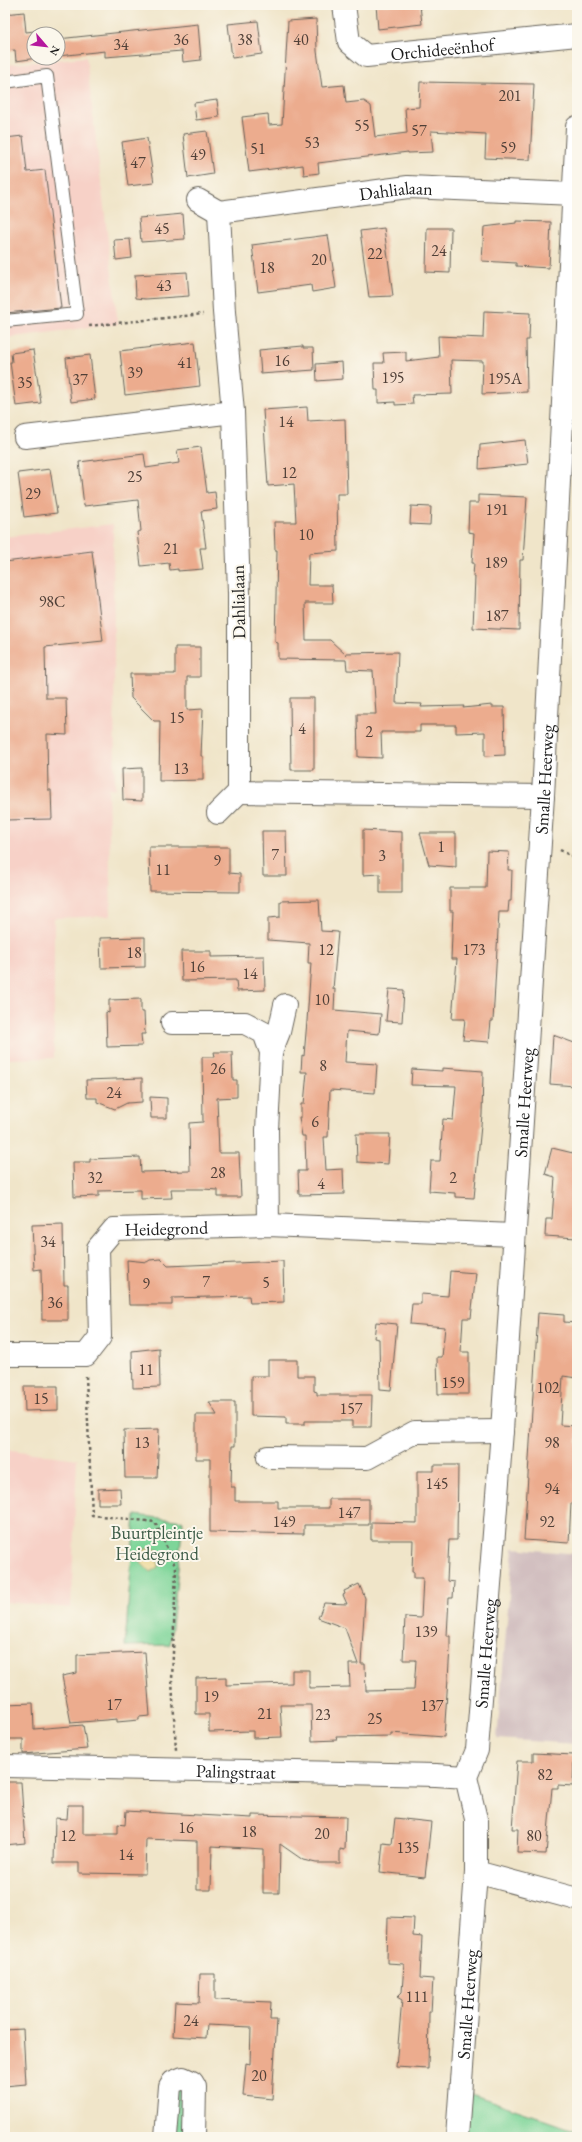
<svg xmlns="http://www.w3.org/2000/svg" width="582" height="2142" font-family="'EB Garamond',serif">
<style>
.built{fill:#f7d1c7}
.industrial{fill:#d2bfc0}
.green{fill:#7ed599;stroke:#4d785a}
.sand{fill:#eeda9e;stroke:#857b5d}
.building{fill:#ecac8e}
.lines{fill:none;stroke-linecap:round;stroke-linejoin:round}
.service-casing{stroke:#666259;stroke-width:14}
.minor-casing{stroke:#666259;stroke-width:24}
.path{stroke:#666259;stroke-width:2.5;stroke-dasharray:3 3;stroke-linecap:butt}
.service{stroke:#fff;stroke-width:12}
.minor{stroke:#fff;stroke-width:22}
.labels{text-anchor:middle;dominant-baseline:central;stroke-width:4;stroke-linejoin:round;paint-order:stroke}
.number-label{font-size:16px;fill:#504038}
.street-label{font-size:18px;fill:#1c1c1c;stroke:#fbf7ec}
.park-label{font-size:18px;fill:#3e5d48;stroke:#fbf7ec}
</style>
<rect width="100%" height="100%" fill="#fbf7ec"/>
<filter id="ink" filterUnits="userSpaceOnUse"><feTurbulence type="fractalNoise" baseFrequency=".025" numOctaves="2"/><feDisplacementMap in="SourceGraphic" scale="8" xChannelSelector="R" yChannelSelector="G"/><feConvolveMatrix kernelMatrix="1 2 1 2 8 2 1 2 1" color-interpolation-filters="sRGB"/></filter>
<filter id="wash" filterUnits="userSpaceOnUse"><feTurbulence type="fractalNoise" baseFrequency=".012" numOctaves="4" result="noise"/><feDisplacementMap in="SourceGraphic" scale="16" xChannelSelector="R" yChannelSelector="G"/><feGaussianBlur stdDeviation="0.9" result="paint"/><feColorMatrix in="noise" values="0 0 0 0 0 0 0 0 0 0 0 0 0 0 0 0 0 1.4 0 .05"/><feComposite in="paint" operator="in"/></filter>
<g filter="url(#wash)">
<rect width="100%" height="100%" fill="#f0e5c9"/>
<!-- built -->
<g class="built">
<polygon points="86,57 118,324 5,338 5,65"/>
<polygon points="113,524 115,788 108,789 111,916 54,918 54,1058 5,1059 5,537"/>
<polygon points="5,1449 77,1459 71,1608 5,1602"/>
</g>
<!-- industrial -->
<polygon class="industrial" points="513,1548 577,1554 577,1744 497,1739"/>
<!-- green -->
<g class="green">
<polygon points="135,1515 183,1521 170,1645 125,1646"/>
<polygon points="188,2085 190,2137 171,2137 176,2087"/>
<polygon points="460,2090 577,2131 577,2137 457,2137"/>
</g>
<!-- sand -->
<polygon class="sand" points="149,1548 158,1550 158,1567 150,1572 141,1563 142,1551"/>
<g id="blocks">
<!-- building -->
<g class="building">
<polygon points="376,5 420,5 422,24 378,29"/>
<polygon points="24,12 26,32 44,30 45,34 34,34 34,58 37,58 16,61 15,50 5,51 5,14"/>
<polygon points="316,19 317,51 322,87 344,85 346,103 364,101 371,106 375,137 407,133 405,108 419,107 420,82 534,84 530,160 485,158 486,134 431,131 433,152 408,153 408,152 318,163 319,173 304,175 303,165 249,172 242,117 268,114 269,125 282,124 288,21"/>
<polygon points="258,21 262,54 232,58 228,24"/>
<polygon points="198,24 201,60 183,62 182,51 105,57 105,51 58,56 58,39"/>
<polygon points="217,100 219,117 196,120 194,103"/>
<polygon points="207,131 213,174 188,178 183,134"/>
<polygon points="23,136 27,172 45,170 61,308 5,313 5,138"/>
<polygon points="147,138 154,183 128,186 122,142"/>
<polygon points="183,214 185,239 141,242 139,218"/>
<polygon points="516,221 551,222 549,268 516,266 516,263 482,261 484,227 516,223"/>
<polygon points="384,228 393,296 369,297 360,231"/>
<polygon points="427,228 451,228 450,273 426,272"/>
<polygon points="328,235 336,288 312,292 311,285 258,292 252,245"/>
<polygon points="130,239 132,258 116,260 114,240"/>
<polygon points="187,272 189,296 146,299 136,298 135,275"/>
<polygon points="484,311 530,313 529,340 526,340 527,392 482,394 483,361 451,360 452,394 412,395 413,404 395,405 395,402 378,403 378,390 375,390 374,363 384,363 383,353 406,352 406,361 439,357 438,336 483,338"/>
<polygon points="195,342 200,386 125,395 120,351"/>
<polygon points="303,346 303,348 313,348 314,370 261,374 259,350"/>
<polygon points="33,350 41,403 16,406 10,362 12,362 11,353"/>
<polygon points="90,355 95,399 71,402 66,358"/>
<polygon points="342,362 343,379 317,381 316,364"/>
<polygon points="307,407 308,421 345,419 347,494 337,494 338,551 309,553 308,585 332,585 333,603 305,603 306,640 330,640 346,655 346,653 398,652 396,703 422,704 421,707 464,706 463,708 492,705 492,707 504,707 505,755 485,756 485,732 456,733 456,725 420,725 420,732 381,732 382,758 358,757 357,714 376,714 373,671 347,670 346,660 278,659 278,643 275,642 277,550 275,550 274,522 296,522 294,484 268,486 263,410"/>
<polygon points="525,440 528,464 479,469 480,445"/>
<polygon points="201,447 207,493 215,492 217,509 201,511 206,548 200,548 203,569 178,571 178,569 170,570 169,563 141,566 137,532 141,531 138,500 84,506 79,462 144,454 146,468 179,463 177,450"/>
<polygon points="50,469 57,513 24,517 18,473"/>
<polygon points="478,495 527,497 523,560 520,560 519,630 473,628 475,576 473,576 474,563 472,563 474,533 468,532 469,503 478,503"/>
<polygon points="411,506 431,507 430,525 410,524"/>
<polygon points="92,551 103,641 45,647 46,698 66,698 67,735 47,734 48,790 51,790 52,819 5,820 5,562"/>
<polygon points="175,647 200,647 200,677 187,677 187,710 203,709 201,756 203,756 203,780 159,781 160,721 154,721 131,698 130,674 175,674"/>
<polygon points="290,698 314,698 314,770 291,770"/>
<polygon points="142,768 142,801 123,800 122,769"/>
<polygon points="363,830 402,832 402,893 380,893 380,874 363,875"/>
<polygon points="262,831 286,831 287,876 263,876"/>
<polygon points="420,833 456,833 456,867 429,865"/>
<polygon points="149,847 229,847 229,873 240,874 240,892 150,891"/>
<polygon points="487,851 509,852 508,870 512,870 511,901 509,901 508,912 499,912 493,1021 491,1021 489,1042 463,1040 465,1019 452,1019 457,959 451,959 453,911 450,911 450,888 486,888"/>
<polygon points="319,900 321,931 338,932 333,989 335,989 334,1010 381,1014 379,1034 347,1031 345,1062 377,1064 375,1093 330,1090 328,1137 324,1137 326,1170 343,1169 344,1194 299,1195 298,1171 306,1171 305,1136 302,1136 299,1117 301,1117 301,1104 304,1104 307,1072 301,1072 302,1055 304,1056 307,1021 311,963 308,963 309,943 268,940 268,918 280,917 280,901"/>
<polygon points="145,937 145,967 101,968 100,938"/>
<polygon points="181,951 211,951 211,957 264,956 265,990 237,991 236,980 182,981"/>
<polygon points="389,989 404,990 402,1022 386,1021"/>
<polygon points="141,999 141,1012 144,1012 145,1034 141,1034 142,1046 107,1047 106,1012 109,1013 109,1000"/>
<polygon points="553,1035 577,1044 577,1079 575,1086 550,1084"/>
<polygon points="214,1052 232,1052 233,1080 237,1080 237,1097 217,1098 219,1153 239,1153 241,1197 218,1197 218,1190 203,1189 171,1189 172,1198 141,1199 141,1190 99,1191 99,1196 74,1197 73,1162 90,1162 90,1159 140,1157 141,1172 190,1171 189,1123 203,1122 202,1057 215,1057"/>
<polygon points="442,1068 483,1071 482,1115 474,1198 455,1197 455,1193 429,1191 431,1161 440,1161 443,1119 453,1120 456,1086 411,1085 412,1069 442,1071"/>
<polygon points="142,1078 142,1102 127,1103 115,1109 97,1102 97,1098 87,1098 86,1080"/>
<polygon points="150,1097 167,1098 167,1118 151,1118"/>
<polygon points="356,1134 390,1134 388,1164 357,1162"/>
<polygon points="552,1148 577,1154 577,1238 545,1236 546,1219 552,1219 555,1177 545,1174"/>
<polygon points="63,1224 64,1285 68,1285 68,1320 42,1320 41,1269 34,1270 32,1225"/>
<polygon points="161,1259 168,1266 283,1261 284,1302 250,1303 249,1296 172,1298 172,1305 129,1305 127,1260 147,1262 150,1260"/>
<polygon points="450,1271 476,1273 471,1318 463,1318 461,1352 469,1352 469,1394 438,1394 437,1357 442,1357 445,1327 410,1324 412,1304 421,1304 421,1294 448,1296"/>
<polygon points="538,1313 564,1315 564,1322 576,1323 574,1346 577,1346 577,1378 563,1376 560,1425 577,1426 577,1504 571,1503 569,1543 524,1540"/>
<polygon points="376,1322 397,1324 391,1390 380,1389 379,1339 374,1338"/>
<polygon points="159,1348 160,1387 133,1388 132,1351"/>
<polygon points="268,1360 297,1360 297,1376 314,1376 314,1391 317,1392 317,1395 372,1395 371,1427 352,1427 352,1421 305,1421 305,1424 286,1424 286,1417 251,1416 251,1376 268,1376"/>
<polygon points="24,1386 58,1386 58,1410 25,1411"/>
<polygon points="209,1402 235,1402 235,1446 232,1446 231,1487 235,1487 235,1501 278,1501 278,1508 329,1508 329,1499 369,1499 369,1525 304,1525 304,1534 210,1532 210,1459 196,1459 196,1415 217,1415"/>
<polygon points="159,1429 157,1478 125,1478 124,1430"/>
<polygon points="434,1465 458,1465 457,1540 449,1540 447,1581 454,1582 453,1598 449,1598 447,1636 450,1636 450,1648 444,1737 391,1733 391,1736 336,1737 337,1740 312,1741 311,1705 280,1705 282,1737 253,1738 253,1731 209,1732 209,1714 196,1714 196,1678 226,1677 226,1685 292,1683 292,1670 309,1670 309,1688 350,1687 349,1664 358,1664 345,1628 318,1618 324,1603 347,1604 343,1595 345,1594 344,1591 359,1584 365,1598 361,1664 365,1664 366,1691 414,1690 416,1660 403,1660 405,1617 421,1618 423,1578 414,1578 414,1572 412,1572 413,1540 371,1540 371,1522 417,1523 417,1471 434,1471"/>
<polygon points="120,1488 121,1504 98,1504 98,1489"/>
<polygon points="145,1652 150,1716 139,1717 139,1720 117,1722 117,1719 71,1723 62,1676 77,1673 77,1655"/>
<polygon points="33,1703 34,1729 83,1725 87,1749 23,1754 23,1739 5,1739 5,1704"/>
<polygon points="533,1753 574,1755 573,1786 558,1785 558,1788 552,1788 546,1854 517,1853 518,1829 512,1829 517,1761 533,1761"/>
<polygon points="5,1782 21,1782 25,1843 5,1845"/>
<polygon points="68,1805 83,1805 83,1834 118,1834 118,1824 125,1825 126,1811 252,1818 252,1815 346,1817 345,1850 340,1849 340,1863 316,1863 303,1860 280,1844 279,1893 263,1893 263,1849 212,1846 211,1890 197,1890 197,1841 146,1839 145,1874 79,1873 79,1863 54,1863 55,1818 67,1819"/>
<polygon points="395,1818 431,1822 425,1877 380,1872 383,1843 392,1844"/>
<polygon points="388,1917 414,1918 413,1936 422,1937 420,1978 433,1979 431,2012 429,2012 428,2069 396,2067 402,2000 397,1997 402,1992 404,1964 387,1963"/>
<polygon points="200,1974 215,1974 215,2000 271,2002 270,2020 277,2020 272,2099 243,2096 246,2063 250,2064 251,2027 207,2025 206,2038 173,2036 175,2002 199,2003"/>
<polygon points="23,2029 26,2084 5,2086 5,2030"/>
</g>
</g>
</g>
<g filter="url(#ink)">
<use href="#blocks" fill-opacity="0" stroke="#666259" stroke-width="1"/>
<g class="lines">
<!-- service casing -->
<g class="service-casing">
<polyline id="service" points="5,82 47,76 77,314 5,321"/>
</g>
<!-- minor casing -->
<g class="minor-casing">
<g id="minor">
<path id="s1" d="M344 5 349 42 366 56 577 35"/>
<polyline points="198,200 219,212"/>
<polyline points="25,437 233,412"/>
<path id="s2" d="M543 796 239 792V593L233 412 224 312 219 212 408 187 574 194"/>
<polyline points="218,813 239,792"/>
<polyline points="172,1023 245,1023 264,1033 271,1052 267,1130 268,1225"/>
<polyline points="271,1052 279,1032 285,1005"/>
<path id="s3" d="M5 1355H86L100 1337 98 1248 114 1229 268 1225 514 1235"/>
<polyline points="268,1457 367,1458 415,1432 502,1431"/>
<path id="s4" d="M5 1766 436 1775 466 1777"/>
<polyline points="476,1872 577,1899"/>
<polyline points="166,2137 170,2086 173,2082 183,2078 192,2082 195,2087 194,2137"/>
<path id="s5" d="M457 2137 476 1872V1819L466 1777 477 1750 502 1431 543 796 577 127"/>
</g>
</g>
<!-- path -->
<g class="path">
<polyline points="89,326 203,314"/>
<polyline points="560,850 577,859"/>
<polyline points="86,1376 92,1515 155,1522 176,1568 172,1681 176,1750"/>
</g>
<!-- service -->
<use href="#service" class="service"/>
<!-- minor -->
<use href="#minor" class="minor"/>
</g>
</g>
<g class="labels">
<!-- number labels -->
<g class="number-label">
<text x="181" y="39">36</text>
<text x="245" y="39">38</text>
<text x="301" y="39">40</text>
<text x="121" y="44">34</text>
<text x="510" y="95">201</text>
<text x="362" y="125">55</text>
<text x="419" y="130">57</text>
<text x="312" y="142">53</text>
<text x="508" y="147">59</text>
<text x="258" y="148">51</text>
<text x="198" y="154">49</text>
<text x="138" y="162">47</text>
<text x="162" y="228">45</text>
<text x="439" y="250">24</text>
<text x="375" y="253">22</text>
<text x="319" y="259">20</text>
<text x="267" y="267">18</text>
<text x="164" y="285">43</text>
<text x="282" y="360">16</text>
<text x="185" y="362">41</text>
<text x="135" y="372">39</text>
<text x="393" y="377">195</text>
<text x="505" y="378">195A</text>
<text x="80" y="379">37</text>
<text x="25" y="382">35</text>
<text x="286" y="421">14</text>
<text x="289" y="472">12</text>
<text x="135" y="476">25</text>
<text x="33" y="493">29</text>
<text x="497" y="509">191</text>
<text x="306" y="534">10</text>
<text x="171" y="548">21</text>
<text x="496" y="562">189</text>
<text x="52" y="601">98C</text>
<text x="497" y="615">187</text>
<text x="177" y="717">15</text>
<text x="302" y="728">4</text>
<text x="369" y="731">2</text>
<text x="181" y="768">13</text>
<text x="441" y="846">1</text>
<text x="275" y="854">7</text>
<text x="382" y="855">3</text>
<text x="217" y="860">9</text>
<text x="163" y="869">11</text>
<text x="326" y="949">12</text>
<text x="474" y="949">173</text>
<text x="134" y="952">18</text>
<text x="197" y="966">16</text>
<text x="250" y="973">14</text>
<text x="322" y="999">10</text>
<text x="323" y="1065">8</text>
<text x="218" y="1068">26</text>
<text x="114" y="1092">24</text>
<text x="315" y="1121">6</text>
<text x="218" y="1172">28</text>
<text x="95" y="1177">32</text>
<text x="453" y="1177">2</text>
<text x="321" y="1183">4</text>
<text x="48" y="1241">34</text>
<text x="206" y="1281">7</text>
<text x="266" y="1282">5</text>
<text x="146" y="1283">9</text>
<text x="55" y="1302">36</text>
<text x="146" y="1369">11</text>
<text x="453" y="1382">159</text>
<text x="548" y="1387">102</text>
<text x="41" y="1398">15</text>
<text x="351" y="1408">157</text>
<text x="142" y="1442">13</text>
<text x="552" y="1442">98</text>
<text x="437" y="1483">145</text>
<text x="552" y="1488">94</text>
<text x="349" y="1512">147</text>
<text x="284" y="1521">149</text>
<text x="547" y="1521">92</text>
<text x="426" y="1631">139</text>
<text x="211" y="1696">19</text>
<text x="114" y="1704">17</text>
<text x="432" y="1705">137</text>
<text x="265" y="1713">21</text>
<text x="323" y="1714">23</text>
<text x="375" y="1718">25</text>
<text x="545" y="1774">82</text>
<text x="186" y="1827">16</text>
<text x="249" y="1831">18</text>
<text x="322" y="1833">20</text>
<text x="68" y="1835">12</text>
<text x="534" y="1835">80</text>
<text x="408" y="1847">135</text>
<text x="126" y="1854">14</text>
<text x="417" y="1996">111</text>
<text x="191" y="2020">24</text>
<text x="259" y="2075">20</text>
</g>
<!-- street labels -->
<g class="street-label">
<text stroke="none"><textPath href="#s1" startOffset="136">Orchideeënhof</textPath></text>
<text stroke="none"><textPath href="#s2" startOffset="1063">Dahlialaan</textPath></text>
<text transform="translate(238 602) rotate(-91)">Dahlialaan</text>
<text stroke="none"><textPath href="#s5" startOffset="1364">Smalle Heerweg</textPath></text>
<text stroke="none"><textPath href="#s5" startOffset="1040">Smalle Heerweg</textPath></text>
<text stroke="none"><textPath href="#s3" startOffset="270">Heidegrond</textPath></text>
<text stroke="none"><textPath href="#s5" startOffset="488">Smalle Heerweg</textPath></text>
<text stroke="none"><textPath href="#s4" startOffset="231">Palingstraat</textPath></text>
<text stroke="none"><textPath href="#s5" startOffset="133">Smalle Heerweg</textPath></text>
</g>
<!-- park labels -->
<g class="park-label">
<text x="157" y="1532">Buurtpleintje<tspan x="157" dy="21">Heidegrond</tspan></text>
</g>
</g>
<!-- margin -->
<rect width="582" height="2142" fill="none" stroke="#fbf7ec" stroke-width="20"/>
<!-- north arrow -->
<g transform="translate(46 46) rotate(118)"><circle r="19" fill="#fbf7ec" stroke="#a29f99"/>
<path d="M0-3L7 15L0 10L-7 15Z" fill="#b5179e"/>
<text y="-6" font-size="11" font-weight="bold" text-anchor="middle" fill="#1c1c1c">N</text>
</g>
</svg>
